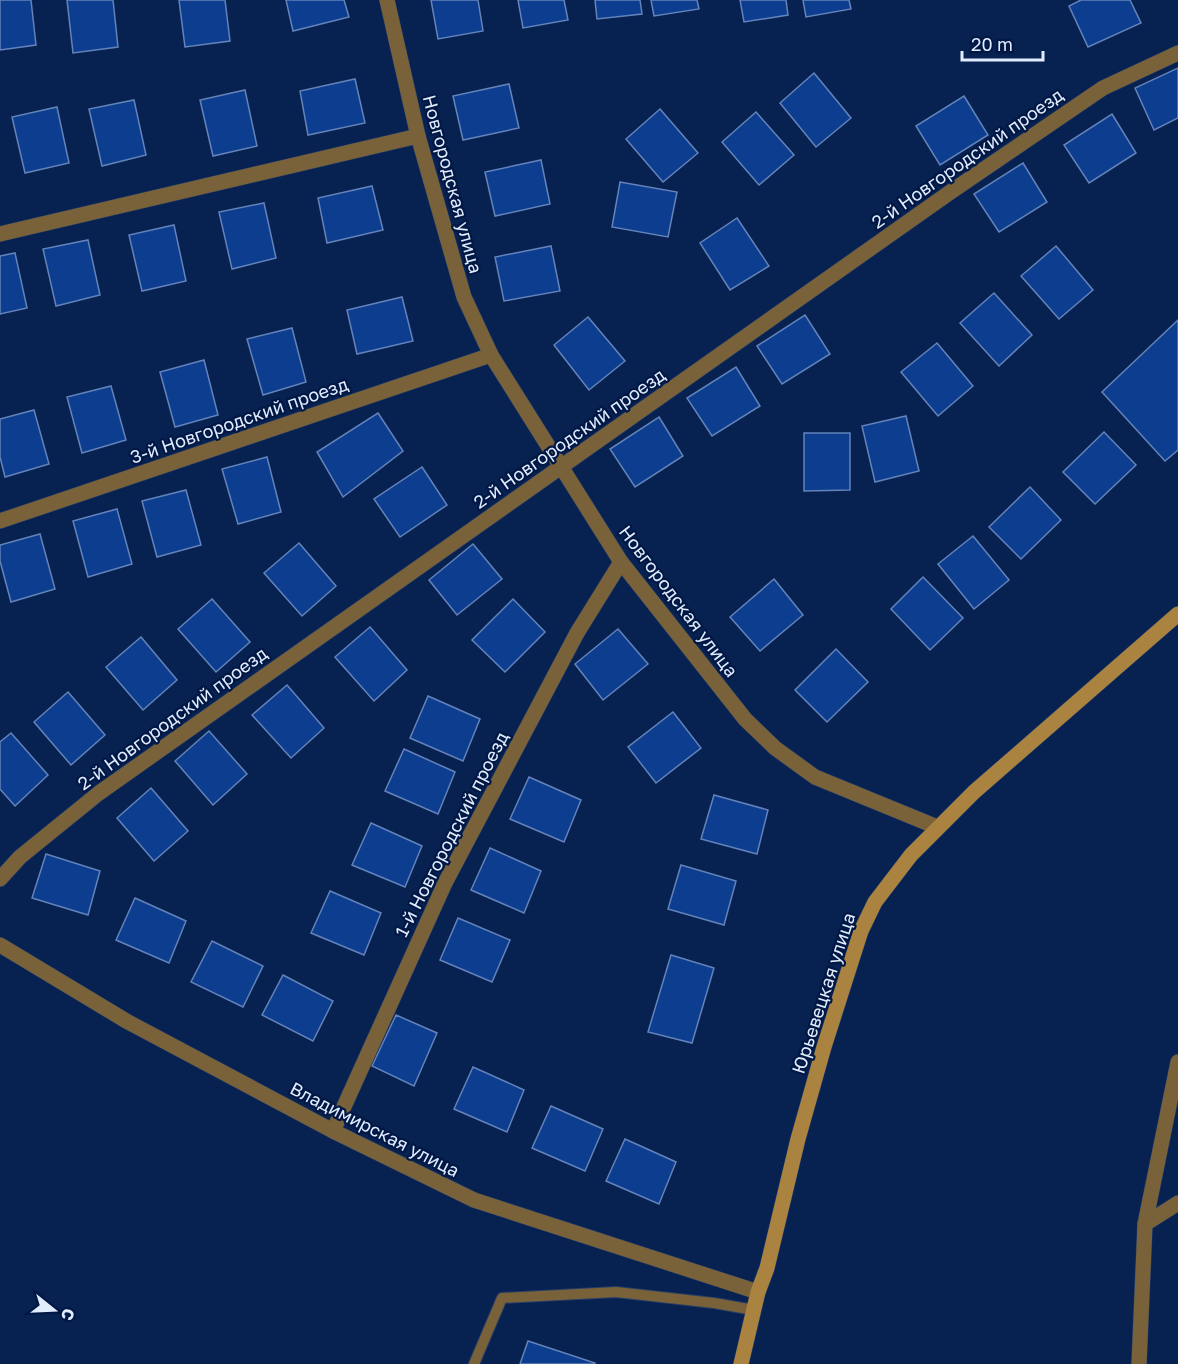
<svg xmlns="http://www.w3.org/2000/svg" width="1178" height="1364" font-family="'Golos Text',sans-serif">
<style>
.building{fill:#0d3d8e;stroke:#6383ba;stroke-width:1.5}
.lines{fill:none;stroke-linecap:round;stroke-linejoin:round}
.service-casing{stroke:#263e69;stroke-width:12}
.minor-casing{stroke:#263e69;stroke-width:16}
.secondary-casing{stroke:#263e69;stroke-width:16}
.service{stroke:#796239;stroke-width:10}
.minor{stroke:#796239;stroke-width:15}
.secondary{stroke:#a9833f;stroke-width:15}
.labels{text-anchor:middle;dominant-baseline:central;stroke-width:4.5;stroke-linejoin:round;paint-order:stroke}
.street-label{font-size:18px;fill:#e1ecfe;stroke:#011845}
</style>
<rect width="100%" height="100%" fill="#072251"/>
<!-- building -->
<g class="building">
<polygon points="0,0 31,0 36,45 0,50"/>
<polygon points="67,0 113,0 118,47 73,53"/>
<polygon points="179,0 225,0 230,41 185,47"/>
<polygon points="286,0 344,0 349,17 293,31"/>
<polygon points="431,0 478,0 483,31 438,39"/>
<polygon points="518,0 564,0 568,20 523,28"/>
<polygon points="595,0 640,0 642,14 597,19"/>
<polygon points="651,0 697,0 699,9 654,16"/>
<polygon points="740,0 786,0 788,15 744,22"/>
<polygon points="803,0 849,0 851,9 806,17"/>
<polygon points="1081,0 1130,0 1141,23 1088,47 1069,6"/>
<polygon points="1178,68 1178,118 1154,130 1135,88"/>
<polygon points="814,73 851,118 816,147 780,103"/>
<polygon points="355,79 365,123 308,135 300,91"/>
<polygon points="509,84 519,128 463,140 453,96"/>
<polygon points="245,90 257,146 213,156 200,100"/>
<polygon points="964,96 988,135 940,165 916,126"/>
<polygon points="134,100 146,155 102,166 89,109"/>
<polygon points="57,107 69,163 25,173 12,117"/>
<polygon points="660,109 698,153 663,182 626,139"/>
<polygon points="756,112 794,155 759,185 722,142"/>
<polygon points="1112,114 1136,153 1089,183 1064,145"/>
<polygon points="541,160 550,204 495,216 485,172"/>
<polygon points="1023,163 1047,202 999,232 974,194"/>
<polygon points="620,182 677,192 668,237 612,227"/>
<polygon points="372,186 383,230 327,243 318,198"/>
<polygon points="264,203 276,258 232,269 219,212"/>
<polygon points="737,218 769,266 730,290 700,243"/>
<polygon points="174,225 186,281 142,291 129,235"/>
<polygon points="88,240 100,295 56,306 43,249"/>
<polygon points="551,246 560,291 504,301 495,257"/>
<polygon points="1056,246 1093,290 1059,319 1021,276"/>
<polygon points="15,253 27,308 0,314 0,256"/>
<polygon points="994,293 1032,335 999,366 960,323"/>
<polygon points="402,297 413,341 357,354 347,310"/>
<polygon points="805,315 830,354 782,384 757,346"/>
<polygon points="588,317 625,361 589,390 554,345"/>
<polygon points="1178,320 1178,450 1165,461 1102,392"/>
<polygon points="292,328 306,382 263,395 247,339"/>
<polygon points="937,343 973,386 938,416 901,372"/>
<polygon points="204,360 218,415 175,427 160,372"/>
<polygon points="736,367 760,406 712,436 687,398"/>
<polygon points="111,386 126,440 82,453 67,397"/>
<polygon points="34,410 49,464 5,477 0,457 0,419"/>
<polygon points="378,413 403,451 343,497 317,452"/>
<polygon points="906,416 919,471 875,482 862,426"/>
<polygon points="659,417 683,456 635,487 610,449"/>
<polygon points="1104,432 1136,465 1095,504 1063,472"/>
<polygon points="804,433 850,433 850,490 804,491"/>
<polygon points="267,457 281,512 238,524 222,469"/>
<polygon points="422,467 447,505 400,537 374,499"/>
<polygon points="1030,487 1061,520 1021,559 989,527"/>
<polygon points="186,490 201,545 157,557 142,501"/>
<polygon points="117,509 132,564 88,577 73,521"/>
<polygon points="40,534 55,589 11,602 0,561 0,545"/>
<polygon points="973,536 1009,580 974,609 938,564"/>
<polygon points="299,543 336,586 302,616 264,573"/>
<polygon points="473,544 502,579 457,615 429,580"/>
<polygon points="923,577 963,618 930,650 891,609"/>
<polygon points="774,579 803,615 760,651 730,617"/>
<polygon points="212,599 250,642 216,672 178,629"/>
<polygon points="513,599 545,632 505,672 472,640"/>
<polygon points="370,627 407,670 374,701 335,657"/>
<polygon points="618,629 648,664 603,700 575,664"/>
<polygon points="141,637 177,680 143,710 106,667"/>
<polygon points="836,649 868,682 827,722 795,690"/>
<polygon points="287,685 324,728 291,758 252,715"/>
<polygon points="68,692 105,735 71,765 34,722"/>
<polygon points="428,696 480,719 463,761 410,738"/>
<polygon points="673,712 701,748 656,783 628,747"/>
<polygon points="209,731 247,774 213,805 175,761"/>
<polygon points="11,733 48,775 15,806 0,789 0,742"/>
<polygon points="404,749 455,772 438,814 385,791"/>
<polygon points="529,777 581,800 564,842 510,819"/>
<polygon points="151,788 188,831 154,861 117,818"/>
<polygon points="714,795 768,810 757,854 701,839"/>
<polygon points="371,823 422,846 405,887 352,865"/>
<polygon points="490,848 541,871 524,913 471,890"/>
<polygon points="46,854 100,871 88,915 32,898"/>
<polygon points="681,865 736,881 724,925 668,909"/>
<polygon points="330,891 381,913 364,955 311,933"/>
<polygon points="135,898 186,921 169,963 116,940"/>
<polygon points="458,918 510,940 492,982 440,960"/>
<polygon points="212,941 263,966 243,1007 191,982"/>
<polygon points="671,955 714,968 692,1043 648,1032"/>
<polygon points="283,975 333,1001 313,1041 262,1015"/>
<polygon points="396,1015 437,1033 414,1086 372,1066"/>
<polygon points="473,1067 524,1090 507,1132 454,1109"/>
<polygon points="551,1106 603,1129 585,1171 532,1148"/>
<polygon points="625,1139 676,1162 659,1204 606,1181"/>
<polygon points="528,1341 595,1363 595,1364 520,1364"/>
</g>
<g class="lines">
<!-- service casing -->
<g class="service-casing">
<polyline id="service" points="474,1364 502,1298 616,1292 714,1303 754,1310"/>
</g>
<!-- minor casing -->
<g class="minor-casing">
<g id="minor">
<polyline points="387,0 418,136 464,297 491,355 621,562 745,719 775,748 815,777 937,827"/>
<polyline points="0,234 418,136"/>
<polyline points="0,521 491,355"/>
<polyline points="0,879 20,857 99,793 949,193 1103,88 1178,53"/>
<polyline points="0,945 128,1022 333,1131 474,1200 758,1292"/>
<polyline points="333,1131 445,883 577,633 621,562"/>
<polyline points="1145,1224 1178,1062"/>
<polyline points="1139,1364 1145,1224 1178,1203"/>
</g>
</g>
<!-- secondary casing -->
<g class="secondary-casing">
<polyline id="secondary" points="741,1364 758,1292 767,1268 798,1139 824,1047 861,931 875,902 911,855 974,792 1178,614"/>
</g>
<!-- service -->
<use href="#service" class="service"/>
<!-- minor -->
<use href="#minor" class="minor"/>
<!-- secondary -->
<use href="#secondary" class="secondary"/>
</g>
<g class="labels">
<!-- street labels -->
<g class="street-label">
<text transform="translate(967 158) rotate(-35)">2-й Новгородский проезд</text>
<text transform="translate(453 184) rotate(75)">Новгородская улица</text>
<text transform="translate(239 420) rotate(-19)">3-й Новгородский проезд</text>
<text transform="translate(569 438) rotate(-35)">2-й Новгородский проезд</text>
<text transform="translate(679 601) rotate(53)">Новгородская улица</text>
<text transform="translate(172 718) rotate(-36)">2-й Новгородский проезд</text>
<text transform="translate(451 834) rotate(-63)">1-й Новгородский проезд</text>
<text transform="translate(823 993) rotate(-72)">Юрьевецкая улица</text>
<text transform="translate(375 1129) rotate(27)">Владимирская улица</text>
</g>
</g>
<!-- north arrow -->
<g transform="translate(54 1310) rotate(108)" stroke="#011845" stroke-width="4.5" paint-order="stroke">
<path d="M0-4.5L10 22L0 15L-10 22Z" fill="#e1ecfe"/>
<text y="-9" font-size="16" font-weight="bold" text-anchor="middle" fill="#e1ecfe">С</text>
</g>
<!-- scale -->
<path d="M962 51v9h81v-9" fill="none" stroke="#e1ecfe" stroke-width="3"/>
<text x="971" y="51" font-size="18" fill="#e1ecfe" stroke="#011845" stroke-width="4.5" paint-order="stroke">20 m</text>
</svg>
